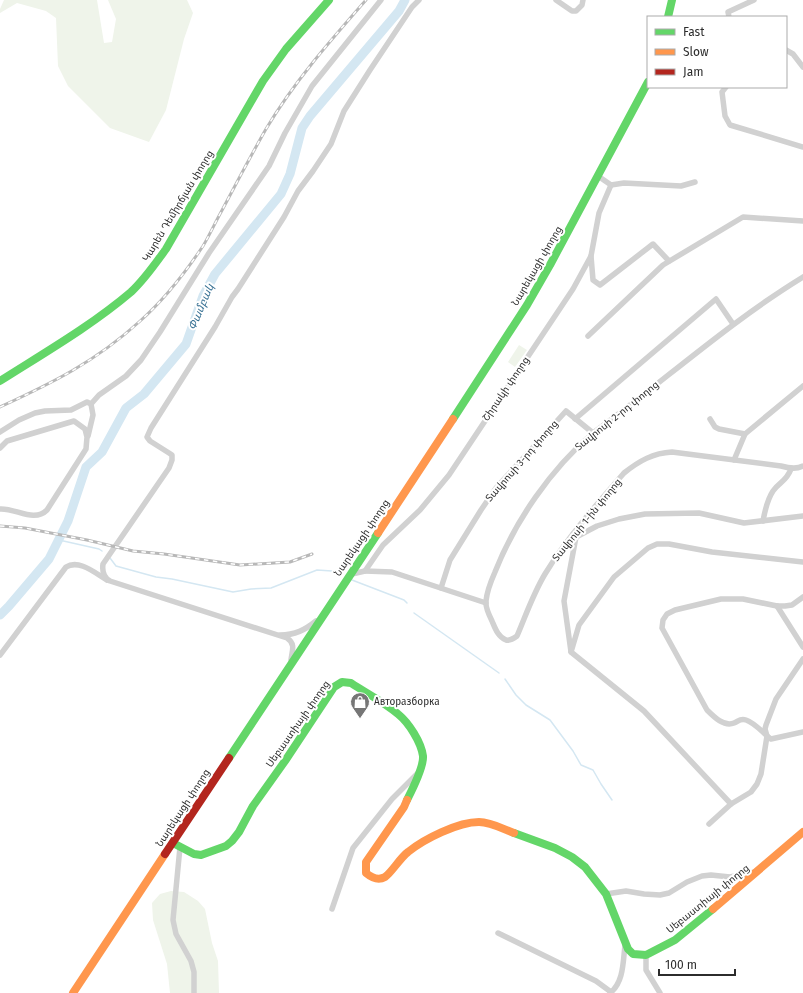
<svg xmlns="http://www.w3.org/2000/svg" width="803" height="993" font-family="'Fira Sans','Noto Sans Armenian',sans-serif">
<style>
.green{fill:#eff4ea}
.lines{fill:none;stroke-linecap:round;stroke-linejoin:round}
.stream{stroke:#d4e7f2;stroke-width:1.5}
.river{stroke:#d4e7f2;stroke-width:9}
.street{stroke:#d1d1d1;stroke-width:5.5}
.fast{stroke:#63d668;stroke-width:8}
.slow{stroke:#ff974d;stroke-width:8}
.jam{stroke:#b3261e;stroke-width:8}
.rail-casing{stroke:#b8b8b8;stroke-width:3}
.rail{stroke:#fff;stroke-width:1.5;stroke-dasharray:4.5;stroke-linecap:butt}
.labels{text-anchor:middle;dominant-baseline:central;stroke-width:4;stroke-linejoin:round;paint-order:stroke}
.street-label{font-size:10px;fill:#2c2c2c;stroke:#fff}
.poi-label{font-size:10px;fill:#2c2c2c;stroke:#fff;text-anchor:start}
.water-label{font-size:11px;font-style:italic;fill:#356f92;stroke:#fff}
</style>
<rect width="100%" height="100%" fill="#fff"/>
<!-- green -->
<g class="green">
<polygon points="4,0 97,0 104,43 112,42 116,19 108,0 187,0 193,13 184,39 166,110 149,142 110,128 68,86 58,66 56,18 46,11 17,3 0,13 0,9"/>
<polygon points="519,345 527,350 515,367 508,362"/>
<polygon points="171,891 184,892 198,901 205,909 212,943 218,961 219,993 170,993 167,964 153,920 152,903 160,894"/>
</g>
<g class="lines">
<!-- stream -->
<g class="stream">
<polyline points="59,540 99,549 102,551"/>
<polyline points="110,558 116,566 156,577 172,579 233,592 251,589 271,588 317,570 332,571 339,575"/>
<polyline points="352,580 404,600 407,603"/>
<polyline points="414,613 499,673"/>
<polyline points="505,679 516,695 526,705 550,720 573,751 581,765 593,770 601,784 612,800"/>
</g>
<!-- river -->
<polyline class="river" points="0,615 9,606 49,559 68,521 86,467 102,452 126,408 144,394 186,344 203,296 215,274 281,194 290,174 302,128 310,116 399,11 405,0"/>
<!-- street -->
<g class="street">
<polyline points="556,0 572,11 576,11 582,5 583,0"/>
<polyline points="729,17 728,12 754,0"/>
<polyline points="786,50 793,54 803,67"/>
<polyline points="726,87 722,92 725,116 730,125 803,147"/>
<polyline points="611,185 624,183 681,186 695,182"/>
<polyline points="591,256 593,280 600,285 653,244 669,261"/>
<path d="M803 277C728 323 663 382 593 433 551 469 515 521 495 572 491 581 487 591 486 601 485 607 489 615 492 621 495 628 498 637 506 640 510 641 513 639 517 636 526 615 533 594 545 574 567 538 596 505 624 473 639 461 653 453 672 452L781 466C788 468 796 470 803 466"/>
<polyline points="588,336 663,265 743,217 803,221"/>
<polyline points="91,404 99,395 126,376 141,360 160,332 209,253 269,166 285,133 312,86 381,0"/>
<polyline points="575,419 716,299 733,324"/>
<polyline points="710,419 715,427 719,429 745,434"/>
<polyline points="0,432 19,420 35,413 45,411 71,410 87,402 91,404 93,415 88,436"/>
<path d="M0 448 7 441 74 421 85 429 87 437 86 449 47 510C34 523 16 508 0 509"/>
<polyline points="734,460 745,434 803,386"/>
<path d="M763 521C765 510 767 500 773 491 780 481 786 482 791 469"/>
<polyline points="573,534 576,537 564,601 571,652 579,625 614,577 648,548 657,544 669,544 712,552 803,562"/>
<polyline points="576,537 597,526 619,519 645,514 699,513 744,523 803,516"/>
<polyline points="365,571 392,572 486,603"/>
<polyline points="352,574 365,571 383,545 420,510 449,475 573,289 591,256 599,213 611,185 598,176"/>
<polyline points="441,588 450,560 481,510 496,488 566,411 593,433"/>
<path d="M803 597 792 605 785 606H777L743 599H721L675 610 667 614 663 620 662 628 707 710C714 717 724 727 734 723 739 721 740 718 746 720 755 723 763 733 771 739L803 732"/>
<polyline points="777,606 803,647"/>
<path d="M280 635C295 635 305 630 316 621"/>
<polyline points="571,652 644,711 731,804"/>
<path d="M0 655 66 567C79 559 95 573 107 580"/>
<path d="M291 660C292 651 296 644 287 638L110 581C103 577 102 571 103 564L169 468 172 460V455L169 453 150 441 147 437 151 428 215 327 232 297 238 289 284 217 298 191 313 171 331 144 344 111 370 70 412 7 419 0"/>
<polyline points="709,824 731,804 751,792 757,784 761,774 767,736 765,729 766,725 776,699 803,659"/>
<polyline points="180,847 173,920 176,934 191,961 194,972 194,993"/>
<polyline points="606,894 626,891 644,894 660,895 669,893 687,882 702,876 711,875 730,877 755,872"/>
<polyline points="332,909 353,848 392,799 418,773"/>
<polyline points="498,933 596,981 611,992"/>
<polyline points="646,955 646,970 660,993"/>
<path d="M610 993C624 982 623 961 625 945"/>
</g>
<!-- fast -->
<g class="fast">
<polyline points="668,17 672,0"/>
<path d="M0 381C44 353 91 326 131 292 145 279 155 264 166 249L263 81 286 49 329 0"/>
<polyline points="453,419 527,305 550,265 648,82"/>
<polyline points="229,758 378,533"/>
<polyline points="514,833 555,848 572,857 585,867 606,894 628,949 633,954 646,955 675,940 713,909"/>
<path d="M173 843 194 854 201 855 226 846 232 841 239 832 253 806 285 761 334 687 342 682 351 683C366 693 384 702 398 714 409 723 421 742 423 756 424 767 412 790 407 800"/>
</g>
<!-- slow -->
<g class="slow">
<polyline points="378,533 453,419"/>
<path d="M407 800 404 807 366 862V873C372 878 378 881 385 877 392 872 400 858 408 852 424 839 458 822 479 822 491 822 503 829 514 833"/>
<polyline points="713,909 803,832"/>
<polyline points="73,993 165,854"/>
</g>
<!-- jam -->
<polyline class="jam" points="165,854 229,758"/>
<!-- rail casing -->
<g class="rail-casing">
<g id="rail">
<path d="M0 407C52 383 95 362 139 322 163 301 185 273 203 246 209 236 214 225 220 214 235 186 250 157 266 129 294 82 330 41 366 0"/>
<polyline points="0,526 25,528 87,540 133,551 164,554 240,565 290,562 312,554"/>
</g>
</g>
<!-- rail -->
<use href="#rail" class="rail"/>
</g>
<!-- icons -->
<defs>
<g id="shop-pin" transform="scale(1)"><path d="M0 17L-7.5 6A9.5 9.5 0 1 1 7.5 6Z" fill="#767676" stroke="#fff"/><path d="M-5-2.5h2.3a2.7 3.5 0 0 1 5.4 0H5L5.5 6h-11ZM-1.5-2.5h3a1.5 2.3 0 0 0-3 0Z" fill="#fff"/></g>
</defs>
<g fill-rule="evenodd">
<use href="#shop-pin" x="360" y="702"/>
</g>
<g class="labels">
<!-- street labels -->
<g class="street-label">
<text transform="translate(178 206) rotate(-59)">Կարեն Դեմիրճյան փողոց</text>
<text transform="translate(537 266) rotate(-60)">Նարեկացի փողոց</text>
<text transform="translate(506 389) rotate(-56)">Շիրակի փողոց</text>
<text transform="translate(617 416) rotate(-39)">Տավրոսի 2-րդ փողոց</text>
<text transform="translate(522 461) rotate(-49)">Տավրոսի 3-րդ փողոց</text>
<text transform="translate(587 520) rotate(-51)">Տավրոսի 1-ին փողոց</text>
<text transform="translate(362 538) rotate(-56)">Նարեկացի փողոց</text>
<text transform="translate(298 724) rotate(-55)">Սեբաստիայի փողոց</text>
<text transform="translate(183 808) rotate(-57)">Նարեկացի փողոց</text>
<text transform="translate(708 899) rotate(-39)">Սեբաստիայի փողոց</text>
</g>
<!-- poi labels -->
<g class="poi-label">
<text x="374" y="702">Авторазборка</text>
</g>
<!-- water labels -->
<g class="water-label">
<text transform="translate(201 307) rotate(-67)">Փամբակ</text>
</g>
</g>
<!-- legend -->
<rect x="647" y="16" width="140" height="72" fill="#ffffff" stroke="#ababab"/>
<rect x="655" y="29" width="20" height="6" fill="#63d668" stroke="#ababab"/>
<text x="683" y="36" font-size="12" fill="#2c2c2c">Fast</text>
<rect x="655" y="49" width="20" height="6" fill="#ff974d" stroke="#ababab"/>
<text x="683" y="56" font-size="12" fill="#2c2c2c">Slow</text>
<rect x="655" y="69" width="20" height="6" fill="#b3261e" stroke="#ababab"/>
<text x="683" y="76" font-size="12" fill="#2c2c2c">Jam</text>
<!-- scale -->
<path d="M659 969v6h76v-6" fill="none" stroke="#2c2c2c" stroke-width="2"/>
<text x="665" y="969" font-size="12" fill="#2c2c2c" stroke="#ffffff" stroke-width="3" paint-order="stroke">100 m</text>
</svg>
